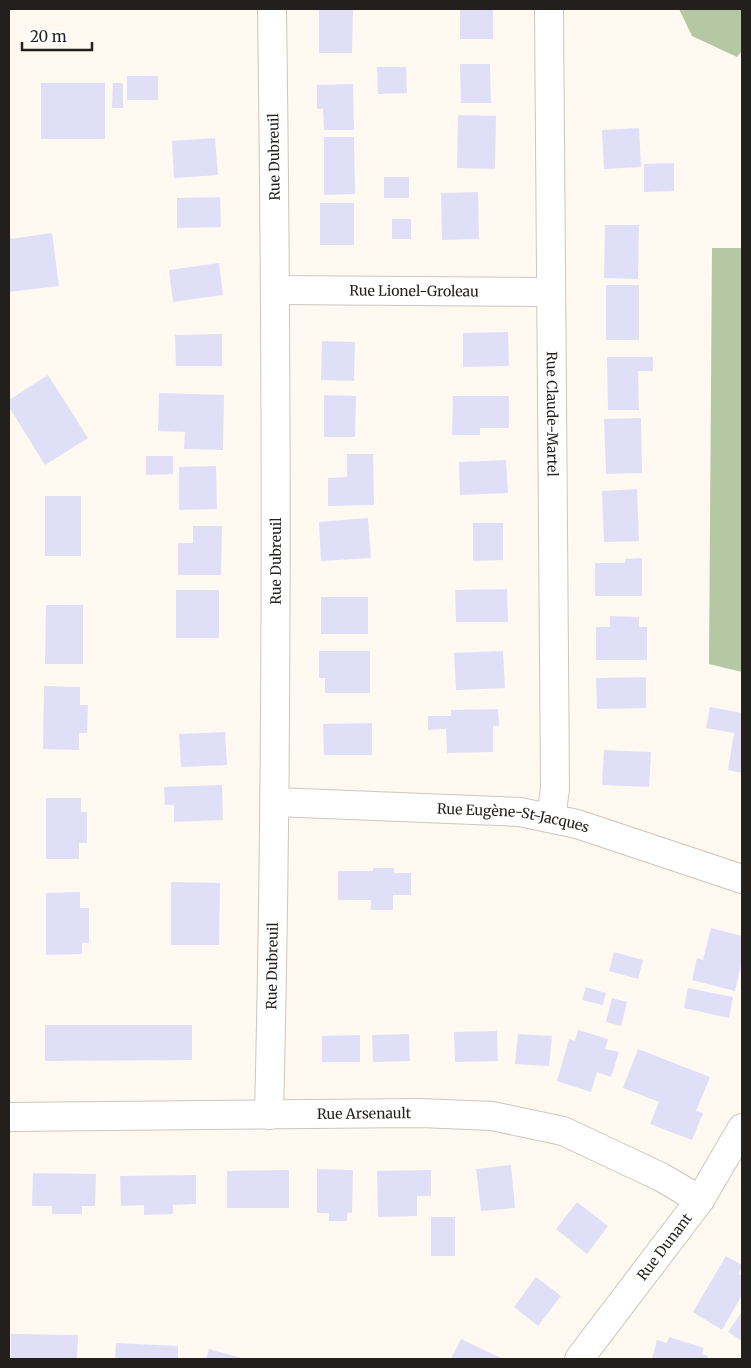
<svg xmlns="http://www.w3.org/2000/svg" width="751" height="1368" font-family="Merriweather,serif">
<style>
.forest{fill:#b4c8a3}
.building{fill:#e0dff8}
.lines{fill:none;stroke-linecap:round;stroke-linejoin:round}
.minor-casing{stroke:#cdc6be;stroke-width:30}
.minor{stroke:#fff;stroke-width:28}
.labels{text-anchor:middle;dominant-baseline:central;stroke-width:4;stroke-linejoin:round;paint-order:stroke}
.street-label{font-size:14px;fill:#221f1c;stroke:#fff}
</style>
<rect width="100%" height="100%" fill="#fff9f2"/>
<!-- forest -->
<g class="forest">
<polygon points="679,9 742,9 742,51 737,57 692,36"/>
<polygon points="712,248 742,248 742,672 709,664"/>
</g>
<!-- building -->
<g class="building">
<polygon points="319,9 353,9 352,53 319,53"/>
<rect x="460" y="9" width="33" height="30"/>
<polygon points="460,64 490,64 491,103 461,103"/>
<polygon points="377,67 406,67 407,93 378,94"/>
<rect x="127" y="76" width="31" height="24"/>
<rect x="41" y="83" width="64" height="56"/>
<polygon points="113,83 123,83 123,108 112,108"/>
<polygon points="353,84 354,130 324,130 323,109 317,109 317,85"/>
<polygon points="458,115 496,116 495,169 457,168"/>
<polygon points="639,128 641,167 604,169 602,130"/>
<polygon points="324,137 354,137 355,194 324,195"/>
<polygon points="215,138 218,175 174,178 172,141"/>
<polygon points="674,163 674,191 644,192 644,164"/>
<rect x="384" y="177" width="25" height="21"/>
<polygon points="478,192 479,239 442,240 441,193"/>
<polygon points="220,197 221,227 177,228 177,198"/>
<rect x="320" y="203" width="34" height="42"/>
<rect x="392" y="219" width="19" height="20"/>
<polygon points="605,225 639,225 638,279 604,278"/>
<polygon points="52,233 59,286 9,292 9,239"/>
<polygon points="219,263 223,295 173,302 169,270"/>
<rect x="606" y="285" width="33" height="55"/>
<polygon points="508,332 509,366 463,367 463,333"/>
<polygon points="222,334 222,366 176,366 175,335"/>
<polygon points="322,341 355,342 354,381 321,380"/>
<polygon points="607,357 653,357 653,371 638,371 639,410 608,410"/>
<polygon points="48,375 88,438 45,465 9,407 9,400"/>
<polygon points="159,393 224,395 223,450 184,449 185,432 158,431"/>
<polygon points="324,395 356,396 355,437 324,437"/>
<polygon points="453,396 509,396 509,428 480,428 480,435 452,435"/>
<polygon points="641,418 642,473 606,474 604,419"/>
<polygon points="347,454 373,454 374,505 328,506 328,478 347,477"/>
<polygon points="146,456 173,456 173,474 146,475"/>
<polygon points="506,460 508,493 460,495 459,462"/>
<polygon points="216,466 217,509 179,510 179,467"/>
<polygon points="637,489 639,541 604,542 602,491"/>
<rect x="45" y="496" width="36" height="60"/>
<polygon points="368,518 371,558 321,561 319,522"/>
<polygon points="473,523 503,523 503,560 473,561"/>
<polygon points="193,526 222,526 221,575 178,575 178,543 193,543"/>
<polygon points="642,558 642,596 595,596 595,563 625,563 625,559"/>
<polygon points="507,589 508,622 456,622 455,590"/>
<rect x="176" y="590" width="43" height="48"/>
<rect x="321" y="597" width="47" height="37"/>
<polygon points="46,605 83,605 83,664 45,664"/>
<polygon points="610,616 639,617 639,627 647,627 647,660 596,660 596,627 610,627"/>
<polygon points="319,651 370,651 370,693 325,693 325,678 319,678"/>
<polygon points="503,651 505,688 456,690 454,653"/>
<polygon points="646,677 646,708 597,709 596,678"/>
<polygon points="44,686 80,687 80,705 88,705 87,733 79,733 79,750 43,749"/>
<polygon points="710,707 742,713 742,773 728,770 734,733 706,728"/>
<polygon points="498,709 499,726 493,726 493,752 447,753 446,729 428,730 428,716 451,716 451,710"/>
<polygon points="372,723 372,755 324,755 323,724"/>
<polygon points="225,732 227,765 181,767 179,734"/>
<polygon points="604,750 651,752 649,787 602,785"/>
<polygon points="222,785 223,820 174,822 174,805 165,805 164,787"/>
<polygon points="46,798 81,798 81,812 87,812 87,843 79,843 79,859 46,859"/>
<polygon points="373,868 394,868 394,873 411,873 411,895 393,895 393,910 371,910 371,900 338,900 338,871 373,871"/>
<polygon points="171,882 220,883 219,945 171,945"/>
<polygon points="80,892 80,908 89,908 89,943 82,943 82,954 46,955 46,893"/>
<polygon points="711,928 742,936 742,961 735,991 692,980 697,958 703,960"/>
<polygon points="614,952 643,960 638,979 609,971"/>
<polygon points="586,987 606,993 603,1005 582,1000"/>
<polygon points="688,988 733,997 729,1018 684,1008"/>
<polygon points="612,998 627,1002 621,1026 606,1022"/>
<polygon points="45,1025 192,1025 192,1060 45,1061"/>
<polygon points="578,1030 608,1039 605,1049 619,1052 611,1077 597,1072 591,1092 557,1081 569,1039 575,1041"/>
<polygon points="497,1031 498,1061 455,1062 454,1032"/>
<polygon points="409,1034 410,1061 373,1062 372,1035"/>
<polygon points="518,1034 552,1036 549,1066 515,1064"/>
<polygon points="360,1035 360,1062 322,1062 322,1036"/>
<polygon points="638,1049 710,1077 696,1111 703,1113 692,1140 650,1124 659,1102 623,1088"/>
<polygon points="511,1165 515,1208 481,1211 476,1169"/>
<polygon points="317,1169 353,1170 352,1213 347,1213 347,1221 329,1221 329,1213 317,1213"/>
<polygon points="289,1170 289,1208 227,1208 227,1171"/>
<polygon points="431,1170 431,1196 417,1196 417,1216 378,1217 377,1171"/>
<polygon points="33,1173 96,1174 95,1206 82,1206 82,1214 52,1214 52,1206 32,1206"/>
<polygon points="196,1175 196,1204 173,1205 173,1214 144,1215 144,1205 121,1206 120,1176"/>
<polygon points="577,1202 608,1226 587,1254 556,1229"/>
<rect x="431" y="1217" width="24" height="39"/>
<polygon points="726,1256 742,1265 739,1274 742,1276 742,1295 722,1330 693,1312"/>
<polygon points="536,1277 561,1296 538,1326 514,1307"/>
<polygon points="741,1313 742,1314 742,1341 728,1332"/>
<polygon points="11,1334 78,1335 77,1359 11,1359"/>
<polygon points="669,1337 704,1348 702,1354 708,1356 707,1359 652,1359 657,1340 667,1343"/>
<polygon points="461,1339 503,1359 451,1359"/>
<polygon points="116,1343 178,1346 178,1359 115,1359"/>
<polygon points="209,1349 245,1359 206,1359"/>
</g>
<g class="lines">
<!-- minor casing -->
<g class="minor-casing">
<g id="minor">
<path id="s1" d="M549 9 555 789 551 818"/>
<path id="s2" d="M276 290 550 292"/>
<path id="s3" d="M276 802 520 812 577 824 742 879"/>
<path id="s4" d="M269 1115C278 746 277 377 272 9"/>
<path id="s5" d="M9 1117 420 1113 492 1116 563 1131 661 1177 700 1200"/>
<path id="s6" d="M579 1359 700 1200 742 1128"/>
</g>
</g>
<!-- minor -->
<use href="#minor" class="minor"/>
</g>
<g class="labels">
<!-- street labels -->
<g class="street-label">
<text transform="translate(274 157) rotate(-91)">Rue Dubreuil</text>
<text stroke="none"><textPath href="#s2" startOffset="138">Rue Lionel-Groleau</textPath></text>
<text stroke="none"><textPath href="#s1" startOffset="405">Rue Claude-Martel</textPath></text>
<text stroke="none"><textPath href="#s4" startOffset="554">Rue Dubreuil</textPath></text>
<text stroke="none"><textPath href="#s3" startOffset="238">Rue Eugène-St-Jacques</textPath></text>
<text stroke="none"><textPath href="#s4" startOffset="149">Rue Dubreuil</textPath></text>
<text stroke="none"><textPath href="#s5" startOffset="355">Rue Arsenault</textPath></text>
<text stroke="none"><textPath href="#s6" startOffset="141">Rue Dunant</textPath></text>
</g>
</g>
<!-- border -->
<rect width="751" height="1368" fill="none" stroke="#221f1c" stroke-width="20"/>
<!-- scale -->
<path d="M22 42v8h70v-8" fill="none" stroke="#221f1c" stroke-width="2.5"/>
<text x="30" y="42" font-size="15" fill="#221f1c" stroke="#ffffff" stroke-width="4" paint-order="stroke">20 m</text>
</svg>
